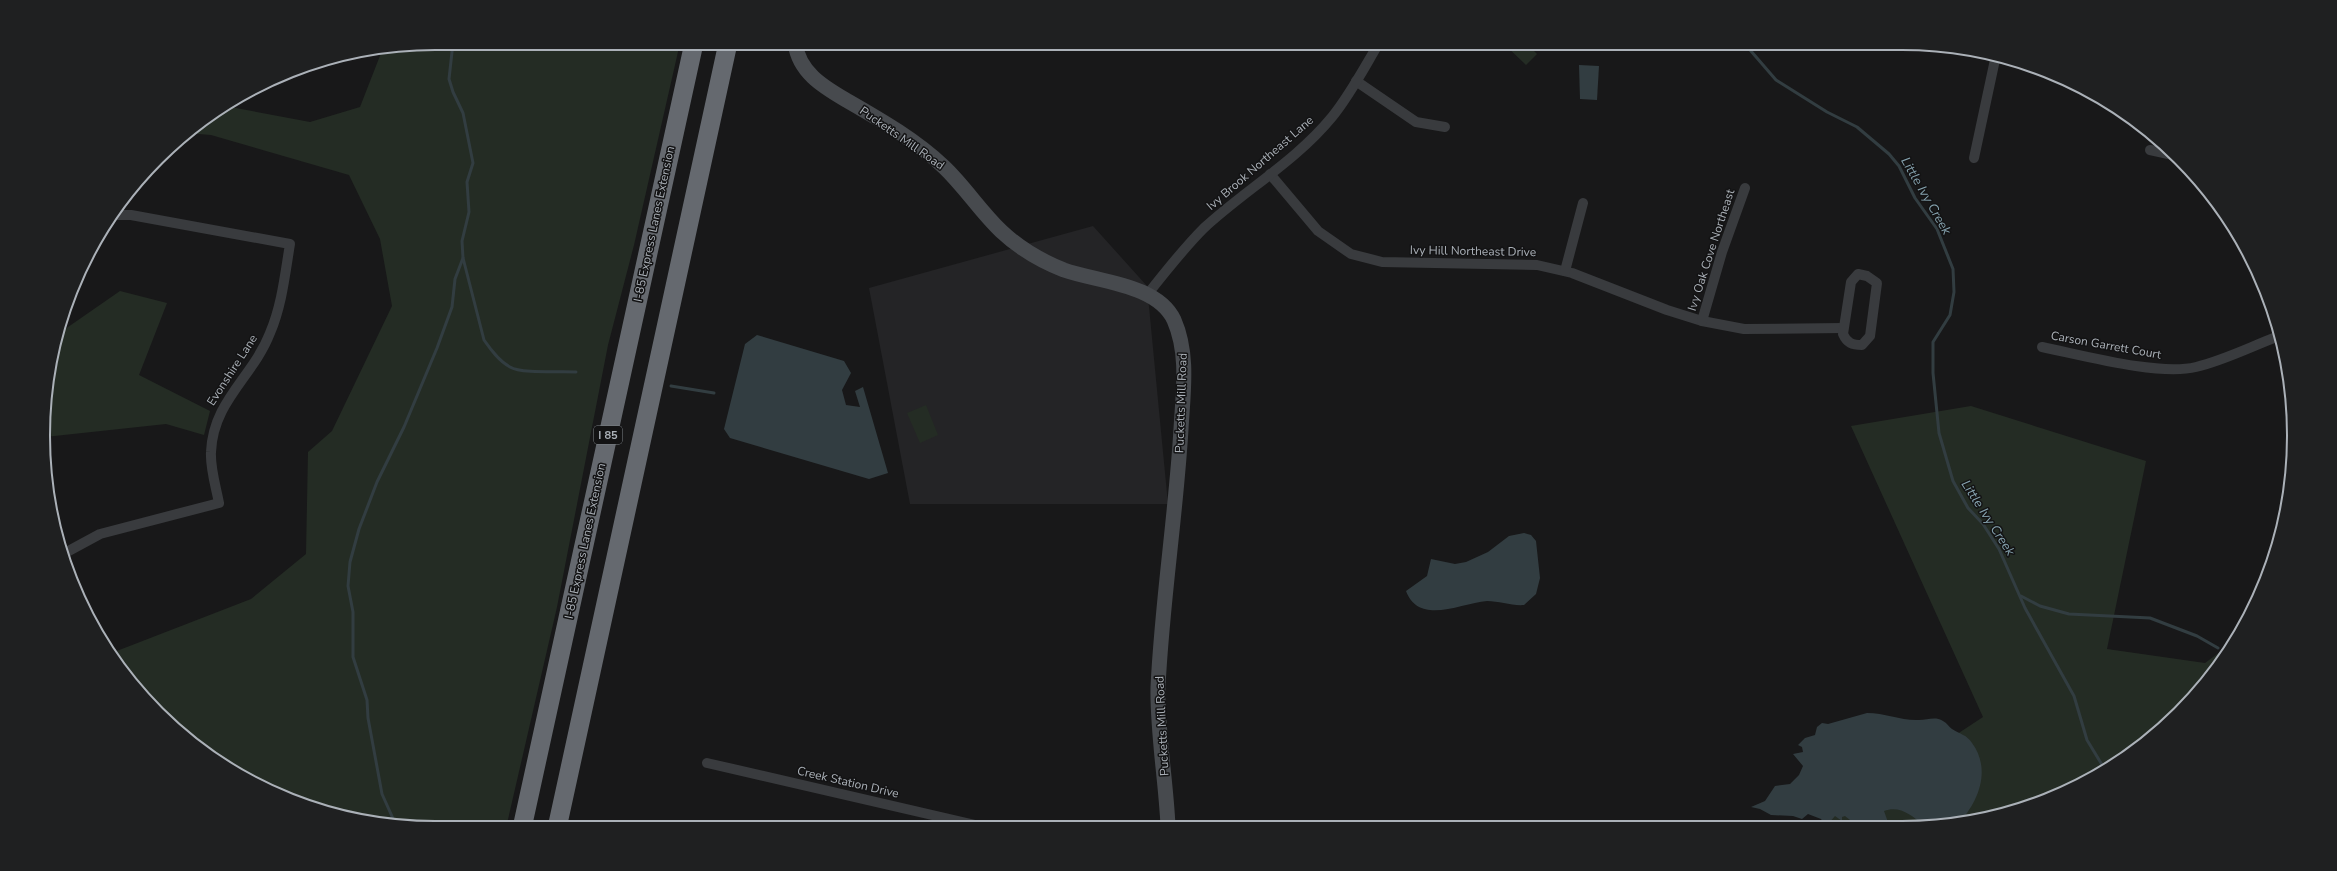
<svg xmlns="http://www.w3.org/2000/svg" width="2337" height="871" font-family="'Nunito Sans',sans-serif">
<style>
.built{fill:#242426}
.green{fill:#242c24}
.water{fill:#323d41}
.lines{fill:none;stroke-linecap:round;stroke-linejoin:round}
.stream{stroke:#323d41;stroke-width:3}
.street{stroke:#393b3e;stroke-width:10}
.secondary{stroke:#474a4e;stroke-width:15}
.highway{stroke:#65696f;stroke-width:19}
.labels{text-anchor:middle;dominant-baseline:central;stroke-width:3;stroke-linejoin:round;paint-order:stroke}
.shield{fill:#131314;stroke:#7d8287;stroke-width:1}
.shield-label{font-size:11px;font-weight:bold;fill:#abb1b8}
.street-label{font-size:12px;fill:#abb1b8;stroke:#131314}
.water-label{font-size:13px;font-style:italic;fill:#86a3af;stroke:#131314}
.rim{fill:none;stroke:#abb1b8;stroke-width:2}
</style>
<rect width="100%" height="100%" fill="#181819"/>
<!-- built -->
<polygon class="built" points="1093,226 1147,286 1168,504 910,504 869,288"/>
<!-- green -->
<g class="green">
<polygon points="436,43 680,43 634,245 608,345 557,607 506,828 435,828 334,815 262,788 217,762 158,713 109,654 251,599 306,554 308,452 332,431 392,306 380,239 349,175 211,135 187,133 225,106 310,122 360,107 383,48"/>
<polygon points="1503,43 1526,43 1537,54 1526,65"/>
<polygon points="1533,43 1549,43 1541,51"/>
<polygon points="120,291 167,303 139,375 210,411 204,435 166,424 45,437 46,393 49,391 46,384 58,334"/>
<polygon points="926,405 938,435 920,443 907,413"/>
<polygon points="1971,406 2146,461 2107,649 2205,663 2236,640 2197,694 2160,730 2075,788 2003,815 1953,825 1819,825 1983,717 1851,426"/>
</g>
<!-- water -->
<g class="water">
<polygon points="1579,65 1599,66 1597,100 1580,99"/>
<polygon points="757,335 844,361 851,373 842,390 846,405 860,407 855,391 863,387 888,473 869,479 730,438 724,429 745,344"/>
<path d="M1524 533 1531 535 1536 541 1540 578 1536 594 1524 605C1512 606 1499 601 1487 601 1461 603 1419 626 1406 591L1427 576 1431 559 1455 564 1466 562 1488 552 1509 536Z"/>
<path d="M1867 713C1885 713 1902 721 1919 720 1928 720 1935 716 1943 721 1947 723 1949 727 1952 729 1960 734 1967 735 1972 743 1992 770 1978 803 1958 824L1923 825C1912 815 1899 805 1884 811L1889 825H1851L1850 820 1845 816 1842 817V821L1835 816 1828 824H1824L1821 819 1808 814 1802 819 1793 816 1771 815 1760 809 1751 807 1765 801 1775 786 1790 784 1799 775 1803 766 1793 754 1803 752 1802 747 1798 745 1805 738 1815 735 1817 727 1822 723 1828 724Z"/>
</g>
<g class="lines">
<!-- stream -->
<g class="stream">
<path d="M453 43 449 79 453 92 463 113 473 163 467 182 469 212 462 241 463 258 484 340C491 350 499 361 510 367 521 374 561 371 576 372"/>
<polyline points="1744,43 1776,80 1827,112 1857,127 1889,154 1899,166 1915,198 1937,229 1953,269 1954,292 1950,315 1933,342 1933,373 1939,433 1953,481 1968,508 1983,524 1999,549 2025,608 2074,696 2087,740 2104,768"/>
<polyline points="671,386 714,393"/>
<polyline points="2021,596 2040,606 2069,614 2150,618 2197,636 2218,648"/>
<polyline points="395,823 382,794 368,718 367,700 353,657 353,612 348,586 350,562 359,529 377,482 404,427 437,348 452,307 455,279 463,258"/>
</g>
<!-- street -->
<g class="street">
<polyline points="1356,81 1416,122 1445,127"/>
<polyline points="2150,150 2173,155"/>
<polyline points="1974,158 1996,55"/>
<polyline points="1270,174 1318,231 1351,254 1382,262 1537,265 1572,273 1667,310 1702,321 1744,329 1843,328"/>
<polyline points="1565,271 1583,203"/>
<path d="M1858 274 1867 276 1877 283 1870 336 1862 345C1852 345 1847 343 1843 334L1851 282Z"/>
<path d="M1147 295C1165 272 1183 249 1204 228 1245 190 1296 161 1332 117 1350 95 1364 68 1379 43"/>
<polyline points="1702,321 1722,252 1745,188"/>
<path d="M2042 347C2082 355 2158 376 2196 367 2225 360 2252 346 2279 336"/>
<path d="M63 554 100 534 219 503C216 487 210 468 211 452 213 401 253 377 270 333 282 305 285 274 290 244L131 215H113"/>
<polyline points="707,763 984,827"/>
</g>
<!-- secondary -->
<path class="secondary" d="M795 43C799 72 822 86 846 100 879 119 916 140 944 167 965 187 980 211 1001 231 1018 247 1041 261 1064 270 1098 282 1157 284 1174 320 1189 354 1183 393 1181 429 1176 515 1162 601 1158 687 1157 731 1166 781 1168 826"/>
<!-- highway -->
<g class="highway">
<polyline points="522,828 694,43"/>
<polyline points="557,828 728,43"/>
</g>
</g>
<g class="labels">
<!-- shield labels -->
<rect class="shield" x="594" y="426" width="28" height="18" rx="3"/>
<g class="shield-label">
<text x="608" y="435">I 85</text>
</g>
<!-- street labels -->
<g class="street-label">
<text transform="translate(902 138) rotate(35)">Pucketts Mill Road</text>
<text transform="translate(1260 163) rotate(-41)">Ivy Brook Northeast Lane</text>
<text transform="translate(654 224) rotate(-78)">I-85 Express Lanes Extension</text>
<text transform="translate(1711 250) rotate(-72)">Ivy Oak Cove Northeast</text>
<text transform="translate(1473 251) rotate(1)">Ivy Hill Northeast Drive</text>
<text transform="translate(2106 345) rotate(10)">Carson Garrett Court</text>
<text transform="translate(232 370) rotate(-57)">Evonshire Lane</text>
<text transform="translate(1181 403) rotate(-88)">Pucketts Mill Road</text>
<text transform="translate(585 541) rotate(-78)">I-85 Express Lanes Extension</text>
<text transform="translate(1162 726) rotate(-93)">Pucketts Mill Road</text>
<text transform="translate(848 782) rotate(13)">Creek Station Drive</text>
</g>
<!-- water labels -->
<g class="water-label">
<text transform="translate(1926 196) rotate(60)">Little Ivy Creek</text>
<text transform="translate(1988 518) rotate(57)">Little Ivy Creek</text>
</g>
</g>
<!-- crop -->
<path d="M0 0H2337V871H0ZM435 50H1902A385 385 0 0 1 2287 435V436A385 385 0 0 1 1902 821H435A385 385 0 0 1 50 436V435A385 385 0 0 1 435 50Z" fill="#1f2021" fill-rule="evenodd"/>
<path class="rim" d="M435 50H1902A385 385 0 0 1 2287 435V436A385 385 0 0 1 1902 821H435A385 385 0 0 1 50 436V435A385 385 0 0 1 435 50Z"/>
</svg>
